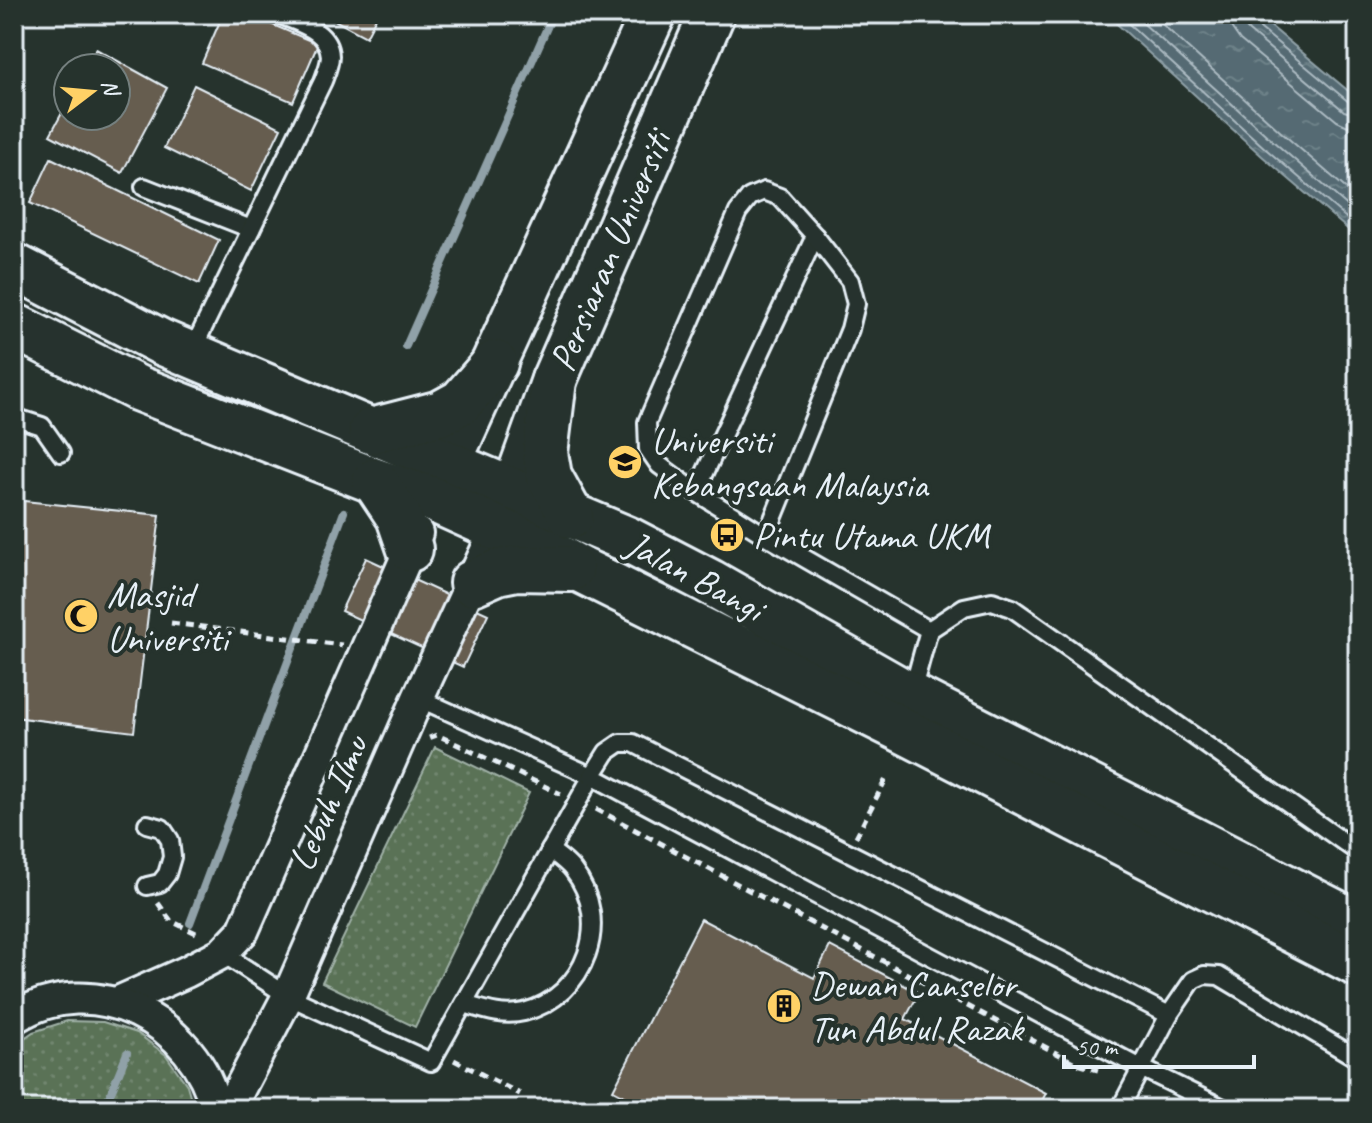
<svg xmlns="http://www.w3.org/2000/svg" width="1372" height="1123" font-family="Caveat,sans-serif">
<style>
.grass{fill:url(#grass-dots);stroke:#a1b2a8;stroke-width:2}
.water{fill:url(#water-ripples);stroke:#90a1a8;stroke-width:2}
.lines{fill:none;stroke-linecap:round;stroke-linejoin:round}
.shore{stroke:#adbbc3;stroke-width:2}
.stream{stroke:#90a1a8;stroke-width:8}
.building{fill:#665d50;stroke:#e8f1f8;stroke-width:2}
.lane-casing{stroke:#e8f1f8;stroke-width:22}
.street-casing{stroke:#e8f1f8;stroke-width:36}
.secondary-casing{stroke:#e8f1f8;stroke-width:50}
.primary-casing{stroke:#e8f1f8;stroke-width:50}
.path{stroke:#e8f1f8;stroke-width:5;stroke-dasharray:8 6;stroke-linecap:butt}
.lane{stroke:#26332d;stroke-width:16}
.street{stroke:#26332d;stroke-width:30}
.secondary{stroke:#26332d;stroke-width:44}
.primary{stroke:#26332d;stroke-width:44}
.labels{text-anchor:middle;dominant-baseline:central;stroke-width:8;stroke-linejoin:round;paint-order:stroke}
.street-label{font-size:38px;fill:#e8f1f8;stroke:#26332d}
.poi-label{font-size:38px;fill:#e8f1f8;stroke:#26332d;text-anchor:start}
</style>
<defs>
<pattern id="grass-dots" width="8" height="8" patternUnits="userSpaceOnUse" patternTransform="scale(2)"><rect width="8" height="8" fill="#5a7257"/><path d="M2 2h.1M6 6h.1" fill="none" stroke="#728770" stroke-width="1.8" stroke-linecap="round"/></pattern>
<pattern id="water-ripples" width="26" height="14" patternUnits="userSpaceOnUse" patternTransform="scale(2)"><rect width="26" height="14" fill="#556b73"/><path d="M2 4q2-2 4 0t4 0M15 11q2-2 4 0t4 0" fill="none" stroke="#6d8188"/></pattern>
</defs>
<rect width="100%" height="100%" fill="#26332d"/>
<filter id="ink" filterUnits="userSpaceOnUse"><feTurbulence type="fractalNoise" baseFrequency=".0125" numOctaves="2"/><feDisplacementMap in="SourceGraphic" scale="16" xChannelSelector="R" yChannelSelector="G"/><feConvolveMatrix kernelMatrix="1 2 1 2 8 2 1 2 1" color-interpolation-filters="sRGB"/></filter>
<g filter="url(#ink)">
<!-- grass -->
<g class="grass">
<polygon points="435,747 529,793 415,1027 322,982"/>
<polygon points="67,1021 103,1022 137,1033 166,1055 187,1085 194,1109 14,1109 14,1045 33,1032"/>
</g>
<!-- water -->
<polygon class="water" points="1106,14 1256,14 1358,99 1358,238 1262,156"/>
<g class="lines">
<!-- shore -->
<g class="shore">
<polyline points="1118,14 1267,150 1358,228"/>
<polyline points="1133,14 1274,142 1358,215"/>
<polyline points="1151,14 1282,133 1358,199"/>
<polyline points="1230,14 1231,27 1240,40 1337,121 1348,126 1358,127"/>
<polyline points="1242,14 1243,24 1249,31 1344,111 1358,115"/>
<polyline points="1252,14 1252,19 1255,24 1350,103 1358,105"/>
</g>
<!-- stream -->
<g class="stream">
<polyline points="406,346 553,14"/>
<polyline points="190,923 344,512"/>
<polyline points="104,1109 127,1053"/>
</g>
</g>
<!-- building -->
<g class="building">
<polygon points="223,14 247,14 318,44 293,102 202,63"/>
<polygon points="323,14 378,14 366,37"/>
<polygon points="96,49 167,88 122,173 50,135 68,102 68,116 116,116 116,68 86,68"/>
<polygon points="194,85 281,128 251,191 164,148"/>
<polygon points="51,158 219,240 199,284 30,203"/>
<polygon points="14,500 160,515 134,732 14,717"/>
<polygon points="366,558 488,614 463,667 341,611"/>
<polygon points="701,919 814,978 830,946 919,993 905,1019 1046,1093 1038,1109 649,1109 613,1090"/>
</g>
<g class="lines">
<!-- lane casing -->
<g class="lane-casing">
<g id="lane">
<polyline points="144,187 251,229"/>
<path d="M191 353 323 81C326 73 330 64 330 56 329 30 298 23 278 14"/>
<polyline points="14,417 42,426 61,453"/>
<polyline points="696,492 815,236"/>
<polyline points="766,536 850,329 856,304 850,281 815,236 780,197 764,191 750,197 738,212 647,422 648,449 659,465 696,492 766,536 929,630 912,692"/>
<polyline points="929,630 964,607 992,601 1012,608 1358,852"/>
<polyline points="147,886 160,883 167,874 172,857 170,840 162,828 147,824"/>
<polyline points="222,953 288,996 431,1062 592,776 418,698"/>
<path d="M464 1004C484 1010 503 1017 524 1012 586 996 613 921 573 870 567 862 558 856 550 850"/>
<polyline points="1169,1015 633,743 620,743 607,752 592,776 1141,1068 1225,1109"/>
<polyline points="1120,1109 1169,1015 1193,980 1204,975 1219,976 1358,1059"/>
</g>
</g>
<!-- street casing -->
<g class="street-casing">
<g id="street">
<polyline points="116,1003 186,972 222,953 243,931 417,533"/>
<path d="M14 1018C93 967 197 1022 216 1109"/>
<polyline points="229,1109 288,996 418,698 497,527"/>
</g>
</g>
<!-- secondary casing -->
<g class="secondary-casing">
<g id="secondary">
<polyline points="433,496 653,14"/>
<polyline points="498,524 514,491 554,380 712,14"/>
</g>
</g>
<!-- primary casing -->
<g class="primary-casing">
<g id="primary">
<polyline points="14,266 161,342 627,539 710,582 911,696 1358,924"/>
<polyline points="14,326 137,388 375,481 432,499 545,550 581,570 897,727 1358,964"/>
<polyline points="554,380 545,453 549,476 571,516"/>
<polyline points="371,431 441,413 461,402 495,363"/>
<polyline points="375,481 399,517 410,549"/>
<polyline points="472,583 497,572 517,568 571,569"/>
</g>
</g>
<!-- path -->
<g class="path">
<polyline points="171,623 342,645"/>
<polyline points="429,738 437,735 448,740 561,794"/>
<polyline points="596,809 1077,1064 1098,1070"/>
<polyline points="856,837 886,779"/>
<polyline points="158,903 171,921 198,934"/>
<polyline points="454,1060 520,1094"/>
</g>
<!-- lane -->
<use href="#lane" class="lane"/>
<!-- street -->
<use href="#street" class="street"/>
<!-- secondary -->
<use href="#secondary" class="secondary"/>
<!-- primary -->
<use href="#primary" class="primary"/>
</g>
</g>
<!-- icons -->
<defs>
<g id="university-disc" transform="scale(1.8)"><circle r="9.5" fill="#ffd166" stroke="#26332d"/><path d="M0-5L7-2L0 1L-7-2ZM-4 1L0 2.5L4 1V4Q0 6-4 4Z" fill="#111"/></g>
<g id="bus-disc" transform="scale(1.8)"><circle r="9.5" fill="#ffd166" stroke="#26332d"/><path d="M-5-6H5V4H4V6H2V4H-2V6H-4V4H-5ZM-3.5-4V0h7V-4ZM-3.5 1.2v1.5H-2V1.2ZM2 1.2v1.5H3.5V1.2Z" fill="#111"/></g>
<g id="mosque-disc" transform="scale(1.8)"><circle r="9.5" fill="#ffd166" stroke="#26332d"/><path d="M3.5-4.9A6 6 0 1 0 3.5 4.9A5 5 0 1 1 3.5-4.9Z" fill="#111"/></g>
<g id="building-disc" transform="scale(1.8)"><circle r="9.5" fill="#ffd166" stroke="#26332d"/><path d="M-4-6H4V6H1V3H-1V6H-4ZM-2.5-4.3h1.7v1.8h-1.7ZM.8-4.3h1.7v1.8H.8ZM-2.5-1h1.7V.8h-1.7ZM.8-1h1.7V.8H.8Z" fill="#111"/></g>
</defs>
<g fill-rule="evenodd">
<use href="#university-disc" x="625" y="462"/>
<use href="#bus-disc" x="727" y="535"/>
<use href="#mosque-disc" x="81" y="616"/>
<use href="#building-disc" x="784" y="1006"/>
</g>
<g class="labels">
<!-- street labels -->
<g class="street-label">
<text transform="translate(610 251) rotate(-67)">Persiaran Universiti</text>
<text transform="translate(695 576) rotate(28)">Jalan Bangi</text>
<text transform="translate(328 803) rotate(-66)">Lebuh Ilmu</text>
</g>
<!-- poi labels -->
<g class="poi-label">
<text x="651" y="440">Universiti<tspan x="651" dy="44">Kebangsaan Malaysia</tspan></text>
<text x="753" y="535">Pintu Utama UKM</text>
<text x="107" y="594">Masjid<tspan x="107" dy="44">Universiti</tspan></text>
<text x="810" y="984">Dewan Canselor<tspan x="810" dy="44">Tun Abdul Razak</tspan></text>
</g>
</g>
<!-- margin -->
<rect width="1372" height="1123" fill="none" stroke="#26332d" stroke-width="48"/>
<rect x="24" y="24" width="1324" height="1075" fill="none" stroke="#e8f1f8" stroke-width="3" filter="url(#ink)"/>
<!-- north arrow -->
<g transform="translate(92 92) rotate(74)"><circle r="38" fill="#26332d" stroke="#747f7e" stroke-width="2"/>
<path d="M0-6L14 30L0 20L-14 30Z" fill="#ffd166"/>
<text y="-12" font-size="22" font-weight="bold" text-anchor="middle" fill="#e8f1f8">N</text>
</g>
<!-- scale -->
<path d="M1064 1055v12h190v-12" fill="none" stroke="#e8f1f8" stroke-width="4"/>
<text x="1076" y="1055" font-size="24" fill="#e8f1f8" stroke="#26332d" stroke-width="6" paint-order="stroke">50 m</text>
</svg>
